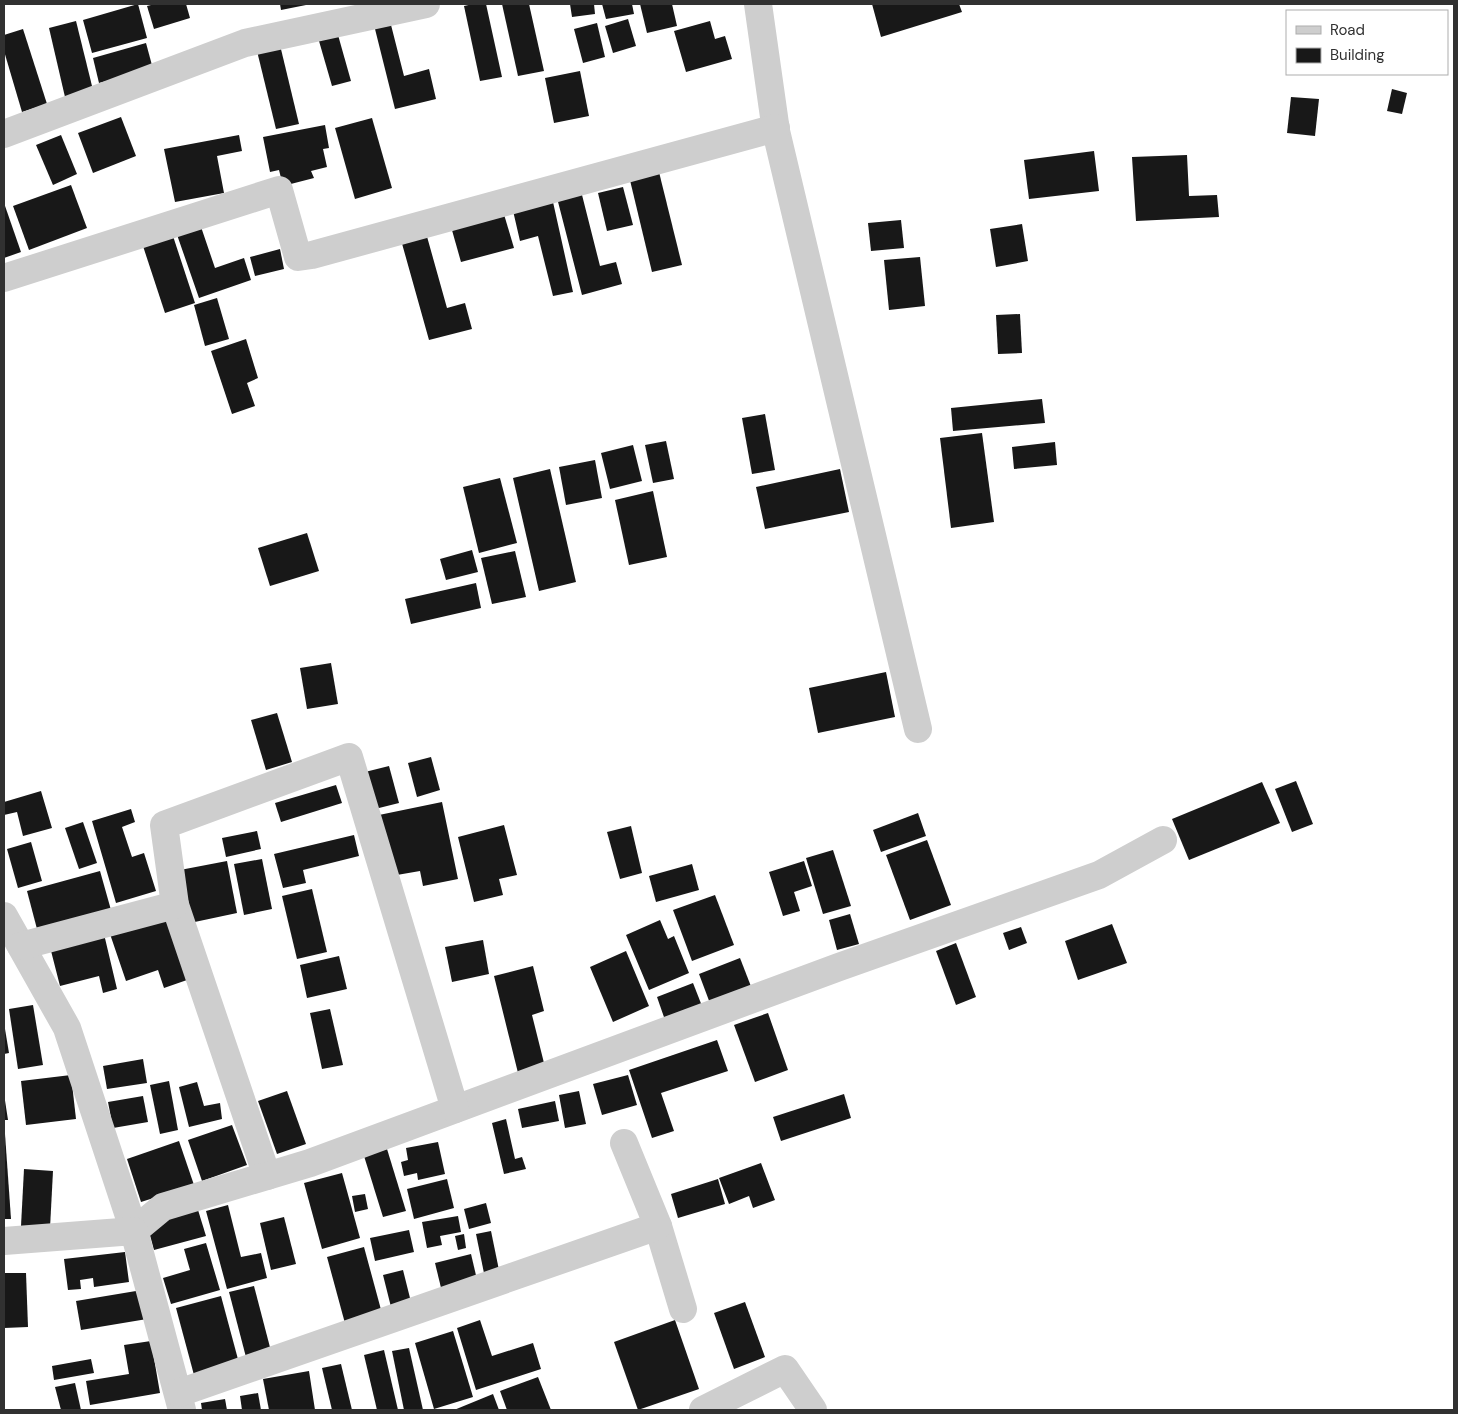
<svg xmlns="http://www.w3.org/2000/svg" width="1458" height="1414" font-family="'DM Sans',sans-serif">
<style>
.building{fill:#181818}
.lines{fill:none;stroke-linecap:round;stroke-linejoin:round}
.street{stroke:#cecece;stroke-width:28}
</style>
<rect width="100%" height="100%" fill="#fff"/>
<!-- building -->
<g class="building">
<polygon points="138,4 147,38 92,53 83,20"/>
<polygon points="155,4 186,4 190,18 154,29 147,6"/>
<polygon points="280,4 306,4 306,5 281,10"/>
<polygon points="473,4 486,4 502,77 480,81 464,6"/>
<polygon points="502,4 529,4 544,71 518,76"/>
<polygon points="570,4 594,4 595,14 572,17"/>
<polygon points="602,4 632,4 634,14 606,19"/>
<polygon points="640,4 672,4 677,26 647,33"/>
<polygon points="872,4 959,4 962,12 881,37"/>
<polygon points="628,19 636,46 613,53 605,26"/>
<polygon points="76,21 93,90 65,97 49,28"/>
<polygon points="390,21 404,76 429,69 436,99 395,109 374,25"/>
<polygon points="710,21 715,39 725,36 732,59 686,72 674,31"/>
<polygon points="597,23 605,57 583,63 574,29"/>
<polygon points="23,29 47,104 22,112 4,51 4,35"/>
<polygon points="338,35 351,81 332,86 319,41"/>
<polygon points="146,43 153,69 99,83 93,58"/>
<polygon points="280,45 299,124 276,129 257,51"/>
<polygon points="580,71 589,116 554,123 545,78"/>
<polygon points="1392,89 1407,93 1402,114 1387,111"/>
<polygon points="1291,97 1319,99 1315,136 1287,133"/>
<polygon points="121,117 136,156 93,173 78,133"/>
<polygon points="372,118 392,188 355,199 335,128"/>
<polygon points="325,125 329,148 323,149 327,167 311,171 314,178 283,186 279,170 270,172 263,137"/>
<polygon points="61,135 77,174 53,185 36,145"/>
<polygon points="239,135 242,151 217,156 224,193 175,202 164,149"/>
<polygon points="1094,151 1099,191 1029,199 1024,160"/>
<polygon points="1187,155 1189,196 1217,195 1219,217 1136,221 1132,157"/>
<polygon points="658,168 682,265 652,272 629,176"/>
<polygon points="71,185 87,228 29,250 13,206"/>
<polygon points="580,187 600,266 616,262 622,284 582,295 556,194"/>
<polygon points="623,187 633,225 607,231 598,193"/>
<polygon points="551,193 573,292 553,296 538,236 520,241 511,202"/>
<polygon points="500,201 514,248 461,262 448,216"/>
<polygon points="4,203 21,252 4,258"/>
<polygon points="901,220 904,248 871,251 868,223"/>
<polygon points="199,221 215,268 244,258 251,280 199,298 175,229"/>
<polygon points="1022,224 1028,261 996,267 990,229"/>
<polygon points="171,230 195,303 165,313 141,240"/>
<polygon points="426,233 447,308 465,303 472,329 429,340 401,240"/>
<polygon points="280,249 284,269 255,276 250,257"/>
<polygon points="920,257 925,306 889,310 884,260"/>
<polygon points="217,298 229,339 205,346 194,305"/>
<polygon points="1020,314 1022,353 998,354 996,315"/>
<polygon points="246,339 258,378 247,383 255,406 232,414 211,351"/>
<polygon points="1042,399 1045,423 953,431 951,408"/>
<polygon points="765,414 775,470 752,474 742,418"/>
<polygon points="982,433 994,522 951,528 940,438"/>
<polygon points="666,441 674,479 653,483 645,445"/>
<polygon points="1055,442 1057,465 1014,469 1012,447"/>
<polygon points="633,445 642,481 610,489 601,453"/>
<polygon points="595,460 602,498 566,505 559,467"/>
<polygon points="550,469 576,582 539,591 513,478"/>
<polygon points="840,469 849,512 765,529 756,487"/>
<polygon points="500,478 517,543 479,553 463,487"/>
<polygon points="653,491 667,557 629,565 615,500"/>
<polygon points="307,533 319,571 270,586 258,548"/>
<polygon points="472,550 478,572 446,580 440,559"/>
<polygon points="515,551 526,597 492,604 481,558"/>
<polygon points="476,583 481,608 411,624 405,599"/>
<polygon points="331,663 338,704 307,709 300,668"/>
<polygon points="886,672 895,717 818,733 809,688"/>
<polygon points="277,713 292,762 266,770 251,720"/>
<polygon points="431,757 440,790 417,797 408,763"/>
<polygon points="389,766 399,803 375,809 365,772"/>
<polygon points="1296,781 1313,824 1292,832 1275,789"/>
<polygon points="1262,782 1280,823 1189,860 1172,819"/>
<polygon points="336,785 342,803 281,822 275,803"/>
<polygon points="41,791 52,828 23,836 17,812 4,815 4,802"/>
<polygon points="442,802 458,879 423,886 420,871 391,876 379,815"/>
<polygon points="131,809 135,822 122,827 132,857 144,853 156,891 116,903 92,821"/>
<polygon points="918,813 926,836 881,852 873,830"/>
<polygon points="83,822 97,863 79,869 65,828"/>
<polygon points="504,825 517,875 499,879 503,895 474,902 458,837"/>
<polygon points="631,826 642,873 620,879 607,832"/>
<polygon points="257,831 261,849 226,857 222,838"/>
<polygon points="354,835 359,856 303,870 306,883 283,888 274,854"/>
<polygon points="927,840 951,905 910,920 886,855"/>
<polygon points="31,842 42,881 18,888 7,849"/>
<polygon points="833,850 851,906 823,914 806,858"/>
<polygon points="262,859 272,909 244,915 234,864"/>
<polygon points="227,861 237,913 190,923 180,870"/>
<polygon points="804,861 812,886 794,892 800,911 783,916 769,872"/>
<polygon points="692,864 699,890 656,902 649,876"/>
<polygon points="100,871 111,910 37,929 27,891"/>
<polygon points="312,889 327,952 297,959 282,896"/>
<polygon points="715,895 734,945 692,961 673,910"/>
<polygon points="850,914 859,944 837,950 829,920"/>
<polygon points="166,916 187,980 164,988 158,970 126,981 110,934"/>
<polygon points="660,920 668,939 674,936 689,973 649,990 626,935"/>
<polygon points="1112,924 1127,963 1078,980 1065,941"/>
<polygon points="1021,927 1027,943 1009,950 1003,933"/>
<polygon points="104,934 117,989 103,993 99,976 60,986 50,947"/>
<polygon points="483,940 489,974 452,982 445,947"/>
<polygon points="956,943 976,997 956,1005 936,951"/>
<polygon points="626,951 649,1006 613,1022 590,967"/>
<polygon points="339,956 347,989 307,998 300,965"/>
<polygon points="740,958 752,989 711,1006 699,974"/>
<polygon points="533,966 544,1011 532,1015 546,1071 519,1077 494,976"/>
<polygon points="693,983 702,1006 665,1020 657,997"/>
<polygon points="33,1005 43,1065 18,1069 9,1009"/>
<polygon points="330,1009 343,1065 322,1069 310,1013"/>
<polygon points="768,1013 788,1070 755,1082 734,1025"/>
<polygon points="4,1023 9,1053 4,1054"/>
<polygon points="717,1040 728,1071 661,1093 674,1131 652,1138 629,1070"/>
<polygon points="143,1059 147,1083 107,1089 103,1066"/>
<polygon points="71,1075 76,1119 26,1125 21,1081"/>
<polygon points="628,1075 637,1105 602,1115 593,1084"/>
<polygon points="169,1081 178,1130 160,1134 150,1085"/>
<polygon points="197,1082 204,1106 220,1103 222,1119 189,1127 179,1087"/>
<polygon points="287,1091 306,1144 277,1154 258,1101"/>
<polygon points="579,1091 586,1124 565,1128 559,1095"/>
<polygon points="4,1094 8,1120 4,1120"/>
<polygon points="844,1094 851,1118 781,1141 773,1117"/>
<polygon points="143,1096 148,1122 113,1128 108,1102"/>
<polygon points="555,1101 559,1121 522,1128 518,1109"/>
<polygon points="506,1119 515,1159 522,1157 526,1169 504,1174 492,1123"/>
<polygon points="232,1125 247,1165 202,1181 188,1140"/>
<polygon points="5,1134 11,1219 4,1219 4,1135"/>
<polygon points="179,1141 194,1185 141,1202 127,1159"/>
<polygon points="438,1142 445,1174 418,1180 417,1173 404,1176 401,1162 408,1160 406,1148"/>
<polygon points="387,1149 406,1211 383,1217 364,1156"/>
<polygon points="761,1163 775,1200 753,1208 749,1196 729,1204 719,1178"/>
<polygon points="24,1169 53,1171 50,1228 21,1226"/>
<polygon points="342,1173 360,1238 322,1249 304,1183"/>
<polygon points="447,1179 454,1208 414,1219 407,1189"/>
<polygon points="718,1179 725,1204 678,1218 671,1194"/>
<polygon points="365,1194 368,1209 355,1212 352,1196"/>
<polygon points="486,1203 491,1223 469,1229 464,1209"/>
<polygon points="228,1205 241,1257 261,1253 267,1278 227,1289 206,1211"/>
<polygon points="198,1210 206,1236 154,1250 147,1224"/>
<polygon points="458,1216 461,1232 440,1236 442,1245 427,1248 422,1222"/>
<polygon points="284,1217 296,1264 271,1270 260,1223"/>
<polygon points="409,1230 414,1252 375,1261 370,1238"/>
<polygon points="491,1231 500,1275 485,1278 476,1234"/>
<polygon points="464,1234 466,1248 458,1250 455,1236"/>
<polygon points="206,1243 220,1290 171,1304 163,1278 190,1270 184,1249"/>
<polygon points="364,1247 383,1317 346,1327 327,1257"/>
<polygon points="125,1252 129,1282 94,1287 93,1278 80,1280 81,1289 68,1290 64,1259"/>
<polygon points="471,1254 479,1288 443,1296 435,1263"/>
<polygon points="403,1270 412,1306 392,1311 383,1275"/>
<polygon points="4,1273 26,1273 28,1327 4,1328"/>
<polygon points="254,1286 272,1355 247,1361 229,1292"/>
<polygon points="142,1290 147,1319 81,1330 76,1301"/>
<polygon points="221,1296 239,1363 194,1375 176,1308"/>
<polygon points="745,1302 765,1357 734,1369 714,1313"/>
<polygon points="480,1320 492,1356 533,1343 541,1369 476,1390 457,1328"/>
<polygon points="675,1320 699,1389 638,1410 614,1342"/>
<polygon points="453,1331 473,1397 434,1409 415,1343"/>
<polygon points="151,1341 160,1393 90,1405 86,1381 129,1374 124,1345"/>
<polygon points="409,1348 423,1410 404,1410 392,1351"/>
<polygon points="384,1350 398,1410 377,1410 364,1355"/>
<polygon points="91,1359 94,1373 54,1380 52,1366"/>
<polygon points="341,1364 352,1410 332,1410 322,1368"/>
<polygon points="309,1371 315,1410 269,1410 263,1379"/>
<polygon points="538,1377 551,1410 507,1410 500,1391"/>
<polygon points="75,1383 81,1410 61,1410 55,1387"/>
<polygon points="258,1393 261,1410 242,1410 240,1396"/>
<polygon points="493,1394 499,1410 454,1410"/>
<polygon points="225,1399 227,1410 202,1410 201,1403"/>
</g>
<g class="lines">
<!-- street -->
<g class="street">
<polyline points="758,4 776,131 918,729"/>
<polyline points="4,134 245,43 426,4"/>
<polyline points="4,278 279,190 298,257 312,255 776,128"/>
<polyline points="175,905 267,1176"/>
<polyline points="4,916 67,1028 134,1231 163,1207 310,1163 839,967 1099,875 1163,840"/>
<polyline points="21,946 175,905 164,825 349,757 455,1109"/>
<polyline points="658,1226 683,1309"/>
<polyline points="4,1241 134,1231 182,1410"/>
<polyline points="179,1393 658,1226 624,1143"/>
<polyline points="703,1410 785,1369 813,1410"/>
</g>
</g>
<!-- border -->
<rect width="1458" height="1414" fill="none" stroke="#313131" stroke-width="10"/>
<!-- legend -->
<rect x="1286" y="10" width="162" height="65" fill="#ffffff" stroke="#adadad"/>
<rect x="1296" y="26" width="25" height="8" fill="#cecece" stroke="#adadad"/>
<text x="1330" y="35" font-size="15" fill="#313131">Road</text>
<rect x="1296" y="48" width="25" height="15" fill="#181818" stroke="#adadad"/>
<text x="1330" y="60" font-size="15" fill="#313131">Building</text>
</svg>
